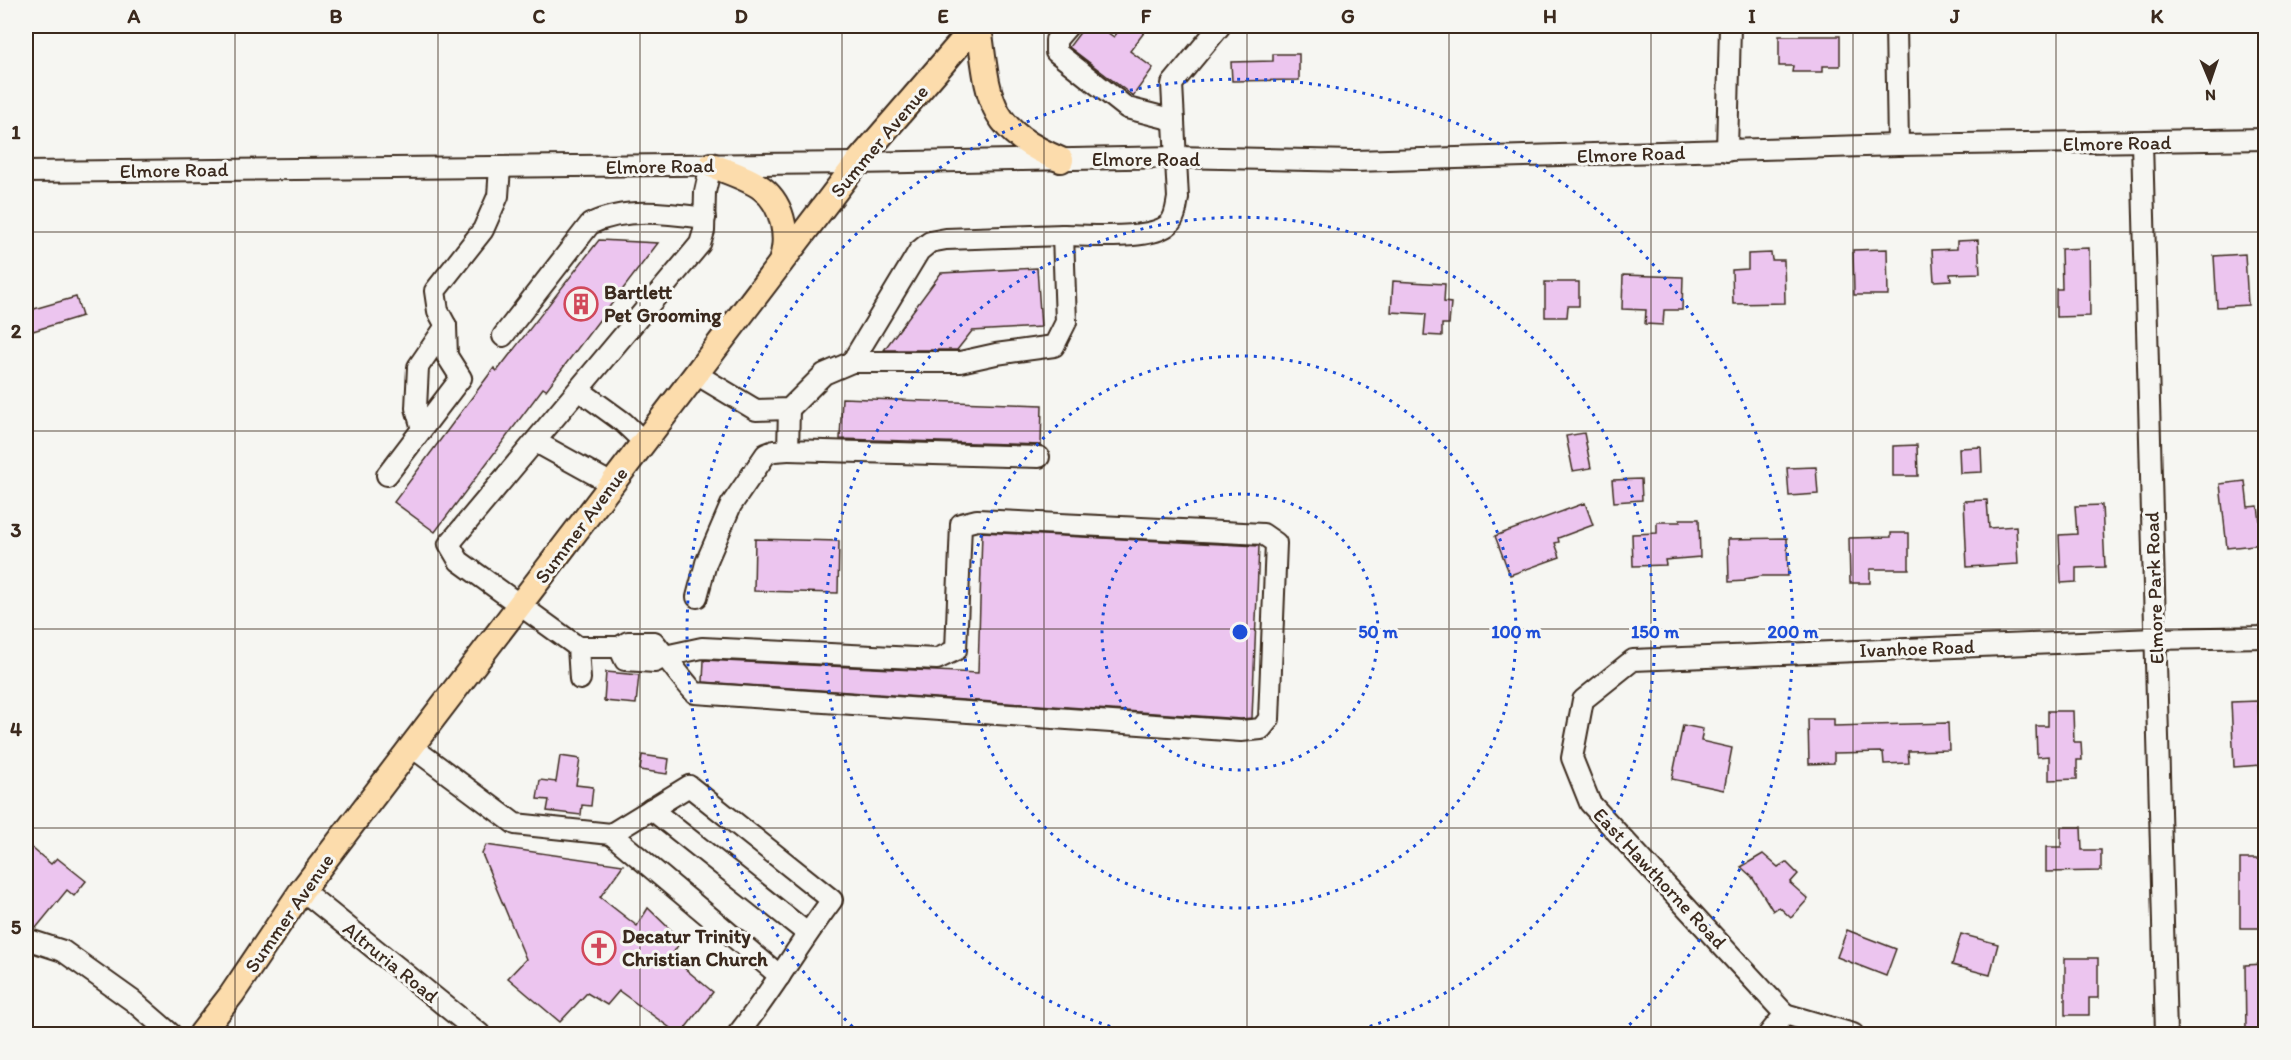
<svg xmlns="http://www.w3.org/2000/svg" width="2291" height="1060" font-family="Itim,sans-serif">
<style>
.building{fill:#ecc5ef;stroke:#3b2a1e;stroke-width:1.5}
.lines{fill:none;stroke-linecap:round;stroke-linejoin:round}
.minor-casing{stroke:#3b2a1e;stroke-width:24}
.major-casing{stroke:#3b2a1e;stroke-width:28}
.minor{stroke:#f6f6f2;stroke-width:20}
.major{stroke:#fcdcac;stroke-width:24}
.grid{fill:none;stroke:#3b2a1e;stroke-width:1.5;stroke-opacity:0.55}
.ring{fill:none;stroke:#1d4ed8;stroke-width:3;stroke-dasharray:3 6}
.labels{text-anchor:middle;dominant-baseline:central;stroke-width:6;stroke-linejoin:round;paint-order:stroke}
.street-label{font-size:20px;fill:#3b2a1e;stroke:#f6f6f2}
.poi-label{font-size:20px;font-weight:bold;fill:#3b2a1e;stroke:#f6f6f2;text-anchor:start}
.centre{fill:#1d4ed8;stroke:#f6f6f2;stroke-width:3}
.ring-label{font-size:18px;text-anchor:middle;font-weight:bold;fill:#1d4ed8;stroke:#f6f6f2;stroke-width:6;stroke-linejoin:round;paint-order:stroke}
.neatline{fill:none;stroke:#3b2a1e;stroke-width:2}
.grid-label{font-size:20px;text-anchor:middle;font-weight:bold;fill:#3b2a1e}
</style>
<rect width="100%" height="100%" fill="#f6f6f2"/>
<filter id="ink" filterUnits="userSpaceOnUse"><feTurbulence type="fractalNoise" baseFrequency=".0167" numOctaves="2"/><feDisplacementMap in="SourceGraphic" scale="12" xChannelSelector="R" yChannelSelector="G"/><feConvolveMatrix kernelMatrix="1 2 1 2 8 2 1 2 1" color-interpolation-filters="sRGB"/></filter>
<g filter="url(#ink)">
<!-- building -->
<g class="building">
<polygon points="1085,26 1098,26 1114,37 1122,26 1149,26 1130,51 1153,68 1133,96 1069,47"/>
<polygon points="1779,36 1840,36 1840,66 1823,66 1823,72 1792,72 1793,66 1779,66"/>
<polygon points="1273,54 1299,54 1299,80 1232,81 1231,62 1273,61"/>
<polygon points="599,240 658,243 546,390 543,388 435,532 394,502 494,368 497,371"/>
<polygon points="1978,240 1980,273 1950,274 1951,280 1934,281 1932,250 1957,249 1957,241"/>
<polygon points="2089,248 2090,316 2056,317 2056,289 2062,289 2061,249"/>
<polygon points="1887,249 1888,295 1854,295 1853,250"/>
<polygon points="1771,253 1772,260 1784,260 1785,303 1733,304 1732,270 1748,269 1748,254"/>
<polygon points="2245,254 2248,305 2217,307 2214,256"/>
<polygon points="1037,268 1041,327 972,331 957,350 884,350 941,273"/>
<polygon points="1623,275 1683,277 1682,310 1664,310 1663,325 1645,324 1646,310 1622,309"/>
<polygon points="1393,281 1445,284 1444,302 1451,303 1449,324 1442,324 1442,336 1424,335 1426,314 1391,312"/>
<polygon points="1545,282 1579,282 1579,306 1568,306 1567,317 1545,317"/>
<polygon points="76,297 82,316 33,331 27,311"/>
<polygon points="842,398 1042,405 1041,445 840,439"/>
<polygon points="1584,433 1591,468 1573,471 1566,436"/>
<polygon points="1917,445 1918,476 1893,476 1893,446"/>
<polygon points="1981,447 1982,472 1960,473 1959,448"/>
<polygon points="1816,467 1818,494 1789,496 1787,468"/>
<polygon points="1641,479 1642,500 1614,502 1612,480"/>
<polygon points="2245,481 2248,507 2258,506 2263,544 2227,548 2220,484"/>
<polygon points="1987,500 1989,528 2016,526 2018,564 1967,567 1964,501"/>
<polygon points="1585,503 1593,525 1558,538 1559,542 1555,543 1560,557 1510,575 1495,536"/>
<polygon points="2102,505 2105,567 2076,568 2076,582 2061,583 2059,535 2077,534 2075,506"/>
<polygon points="1680,519 1699,519 1700,557 1665,560 1666,565 1633,566 1632,534 1657,533 1657,522 1680,522"/>
<polygon points="982,532 1259,546 1252,718 1241,719 703,682 704,660 978,673"/>
<polygon points="1891,533 1909,533 1909,569 1870,569 1870,583 1850,583 1849,538 1891,537"/>
<polygon points="1787,538 1788,576 1762,576 1745,579 1745,581 1729,582 1728,539"/>
<polygon points="755,539 839,541 838,593 754,591"/>
<polygon points="606,672 639,675 636,704 604,701"/>
<polygon points="2258,701 2261,765 2234,767 2231,702"/>
<polygon points="2048,711 2073,711 2074,742 2081,742 2082,760 2077,760 2077,779 2049,780 2049,756 2037,757 2036,726 2048,726"/>
<polygon points="1808,719 1834,719 1834,726 1948,723 1949,750 1908,751 1909,763 1884,764 1883,752 1834,753 1834,763 1809,764"/>
<polygon points="1683,725 1703,729 1701,741 1732,748 1724,790 1672,779"/>
<polygon points="642,755 669,759 667,774 640,770"/>
<polygon points="560,756 580,759 576,785 593,787 591,806 582,805 581,815 547,811 549,800 537,799 540,780 556,782"/>
<polygon points="2061,827 2081,827 2082,850 2101,850 2101,871 2046,872 2046,847 2061,847"/>
<polygon points="26,843 51,864 57,858 86,881 74,896 67,890 36,928 26,920"/>
<polygon points="486,845 623,865 600,897 637,926 648,908 681,940 671,957 713,992 680,1035 619,991 607,1005 587,993 560,1022 508,978 526,959 482,854"/>
<polygon points="1763,854 1778,867 1786,862 1798,874 1790,883 1808,899 1791,918 1779,907 1773,911 1752,877 1741,867"/>
<rect x="2240" y="859" width="25" height="69"/>
<polygon points="1847,930 1896,949 1886,976 1837,957"/>
<polygon points="1961,934 1998,944 1990,975 1952,965"/>
<polygon points="2065,958 2098,958 2098,998 2089,998 2089,1015 2065,1015"/>
<polygon points="2265,964 2265,1031 2246,1031 2245,965"/>
</g>
<g class="lines">
<!-- minor casing -->
<g class="minor-casing">
<g id="minor">
<polyline points="1068,26 1056,40 1056,52 1127,108 1174,120"/>
<polyline points="1896,26 1898,145"/>
<polyline points="2142,142 2166,1034"/>
<polyline points="1727,151 1730,26"/>
<polyline points="26,172 857,163 1176,157 1354,161 1898,145 2266,139"/>
<path d="M503 336 590 224C625 207 667 213 705 218"/>
<polyline points="852,362 919,251 930,242 946,239 1063,235"/>
<path d="M696 374 756 410 789 409 824 374 852 362H960L996 354 1054 346 1066 322 1063 235C1088 235 1151 241 1169 224 1176 217 1176 208 1178 198L1172 84 1220 26"/>
<polyline points="579,390 623,422 644,442"/>
<polyline points="789,409 788,450 1039,457"/>
<polyline points="422,429 416,408 418,367 446,326"/>
<polyline points="536,442 612,484"/>
<polyline points="387,475 461,378 447,356 446,326 438,311 435,291 483,230 498,196 500,167"/>
<polyline points="697,597 706,563 731,505 766,454 774,451 788,450"/>
<path d="M578 647H619L628 642H654C668 659 680 677 695 693L1241 731 1261 729 1269 719 1276 543 1263 534 977 520 961 524 956 650 937 659 702 648 665 656 655 662 625 660 619 647"/>
<polyline points="580,679 578,647 459,561 449,544 700,244 704,231 705,192 711,165"/>
<path d="M412 747 515 824 611 834 689 786 832 900C799 944 772 991 738 1034"/>
<polyline points="651,809 807,933"/>
<polyline points="611,834 780,976"/>
<polyline points="302,890 480,1034"/>
<polyline points="26,939 63,951 133,1001 171,1034"/>
<polyline points="1785,1014 1590,803 1572,758 1583,700 1633,660 2155,639 2266,637"/>
<polyline points="1785,1014 1853,1034"/>
<polyline points="1769,1034 1785,1014"/>
</g>
</g>
<!-- major casing -->
<g class="major-casing">
<g id="major">
<path d="M979 26C989 100 986 128 1061 160"/>
<path d="M711 165C745 179 775 184 783 224 786 238 785 248 781 262"/>
<polyline points="201,1034 232,994 302,890 857,163 975,26"/>
</g>
</g>
<!-- minor -->
<use href="#minor" class="minor"/>
<!-- major -->
<use href="#major" class="major"/>
</g>
</g>
<!-- grid -->
<path class="grid" d="M235 26V1034M438 26V1034M640 26V1034M842 26V1034M1044 26V1034M1247 26V1034M1449 26V1034M1651 26V1034M1853 26V1034M2056 26V1034M26 232H2266M26 431H2266M26 629H2266M26 828H2266"/>
<!-- distance rings -->
<g class="ring">
<circle cx="1240" cy="632" r="138"/>
<circle cx="1240" cy="632" r="276"/>
<path d="M1136 1034A415 415 0 1 1 1344 1034"/>
<path d="M859 1033A553 553 0 1 1 1621 1033"/>
</g>
<!-- icons -->
<defs>
<g id="building-ring" transform="scale(1.725)"><circle r="9.5" fill="#f6f6f2" stroke="#d1495b" stroke-width="1.5"/><path d="M-4-6H4V6H1V3H-1V6H-4ZM-2.5-4.3h1.7v1.8h-1.7ZM.8-4.3h1.7v1.8H.8ZM-2.5-1h1.7V.8h-1.7ZM.8-1h1.7V.8H.8Z" fill="#d1495b"/></g>
<g id="church-ring" transform="scale(1.725)"><circle r="9.5" fill="#f6f6f2" stroke="#d1495b" stroke-width="1.5"/><path d="M-1.2-6h2.4v3.5h3.3v2.4h-3.3V6h-2.4V-.1h-3.3v-2.4h3.3Z" fill="#d1495b"/></g>
</defs>
<g fill-rule="evenodd">
<use href="#building-ring" x="581" y="304"/>
<use href="#church-ring" x="599" y="948"/>
</g>
<g class="labels">
<!-- street labels -->
<g class="street-label">
<text transform="translate(879 141) rotate(-50)">Summer Avenue</text>
<text transform="translate(2117 143) rotate(-1)">Elmore Road</text>
<text transform="translate(1631 154) rotate(-2)">Elmore Road</text>
<text x="1146" y="159">Elmore Road</text>
<text transform="translate(660 166) rotate(-1)">Elmore Road</text>
<text transform="translate(174 170) rotate(-1)">Elmore Road</text>
<text transform="translate(581 525) rotate(-53)">Summer Avenue</text>
<text transform="translate(2154 588) rotate(-92)">Elmore Park Road</text>
<text transform="translate(1917 648) rotate(-2)">Ivanhoe Road</text>
<text transform="translate(1660 878) rotate(47)">East Hawthorne Road</text>
<text transform="translate(289 913) rotate(-55)">Summer Avenue</text>
<text transform="translate(391 962) rotate(39)">Altruria Road</text>
</g>
<!-- poi labels -->
<g class="poi-label">
<text x="604" y="292">Bartlett<tspan x="604" dy="23">Pet Grooming</tspan></text>
<text x="622" y="936">Decatur Trinity<tspan x="622" dy="23">Christian Church</tspan></text>
</g>
</g>
<circle cx="1240" cy="632" r="9" class="centre"/>
<g class="ring-label">
<text x="1378" y="638">50 m</text>
<text x="1516" y="638">100 m</text>
<text x="1655" y="638">150 m</text>
<text x="1793" y="638">200 m</text>
</g>
<!-- margin -->
<rect width="2291" height="1060" fill="none" stroke="#f6f6f2" stroke-width="66"/>
<!-- north arrow -->
<g transform="translate(2210 81) rotate(178)" stroke="#f6f6f2" stroke-width="4.5" paint-order="stroke">
<path d="M0-4.5L10 22L0 15L-10 22Z" fill="#3b2a1e"/>
<text y="-9" font-size="16" font-weight="bold" text-anchor="middle" fill="#3b2a1e">N</text>
</g>
<rect x="33" y="33" width="2225" height="994" class="neatline"/>
<g class="grid-label">
<text x="134" y="23">A</text>
<text x="336" y="23">B</text>
<text x="539" y="23">C</text>
<text x="741" y="23">D</text>
<text x="943" y="23">E</text>
<text x="1146" y="23">F</text>
<text x="1348" y="23">G</text>
<text x="1550" y="23">H</text>
<text x="1752" y="23">I</text>
<text x="1955" y="23">J</text>
<text x="2157" y="23">K</text>
<text x="16" y="139">1</text>
<text x="16" y="338">2</text>
<text x="16" y="537">3</text>
<text x="16" y="736">4</text>
<text x="16" y="934">5</text>
</g>
</svg>
